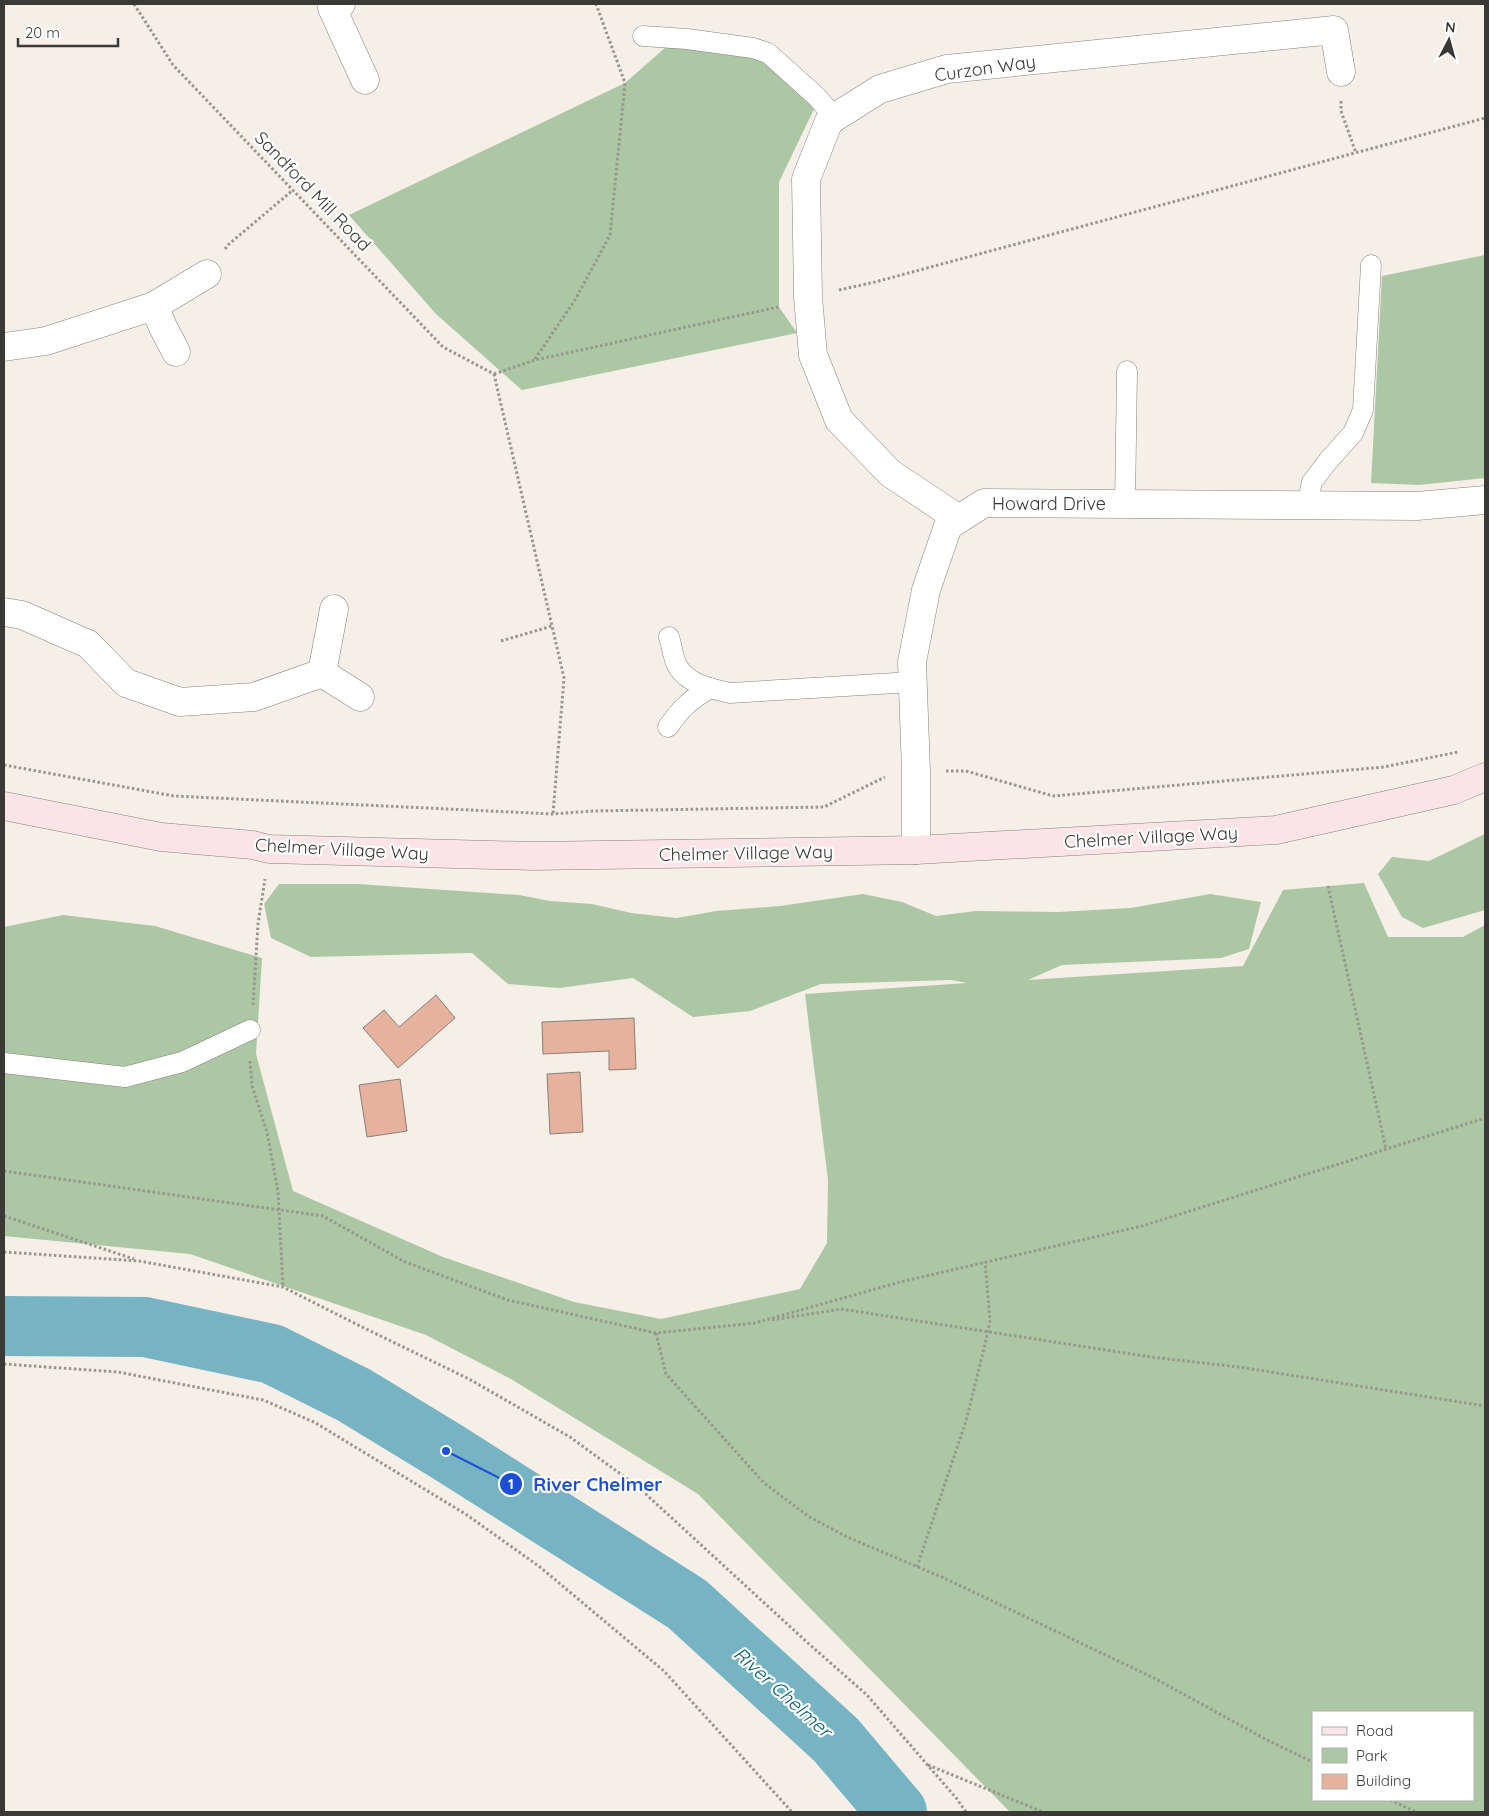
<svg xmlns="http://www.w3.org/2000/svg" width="1489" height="1816" font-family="Quicksand,sans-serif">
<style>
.green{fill:#acc7a4;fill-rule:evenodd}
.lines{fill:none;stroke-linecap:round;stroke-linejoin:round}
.river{stroke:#76b4c4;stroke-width:60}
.building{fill:#e6b29d;stroke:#887f7b}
.lane-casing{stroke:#86827a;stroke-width:21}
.street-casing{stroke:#86827a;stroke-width:29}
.secondary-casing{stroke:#86827a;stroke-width:29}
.path{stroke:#99958f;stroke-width:3;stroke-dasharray:2.5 2.5;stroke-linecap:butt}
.lane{stroke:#fff;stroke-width:20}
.street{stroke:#fff;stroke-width:28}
.secondary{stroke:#fbe4e8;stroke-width:28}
.labels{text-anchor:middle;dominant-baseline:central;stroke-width:4.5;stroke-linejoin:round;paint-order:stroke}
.street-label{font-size:18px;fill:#3b3935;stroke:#fff}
.water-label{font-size:19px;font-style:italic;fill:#025f6f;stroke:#fff}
.leader{fill:none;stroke:#1d4ed8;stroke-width:2}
.callout-dot{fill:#1d4ed8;stroke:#fff;stroke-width:2}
.mark-label{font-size:15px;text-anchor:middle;font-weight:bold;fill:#fff}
.callout-label{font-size:19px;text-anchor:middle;font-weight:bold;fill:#1d4ed8;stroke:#fff;stroke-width:4.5;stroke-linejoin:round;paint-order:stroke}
</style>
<rect width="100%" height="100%" fill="#f5efe7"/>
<!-- green -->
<g class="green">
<polygon points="674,40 762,55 815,107 779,182 779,307 797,333 522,390 436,314 349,215 625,83"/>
<polygon points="1485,255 1485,478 1419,485 1371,483 1382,276"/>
<polygon points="1485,834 1485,910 1423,928 1402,917 1378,874 1392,857 1429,861"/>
<path d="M1364 883 1388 937H1463L1485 925V1812H1010L698 1494 511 1379 426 1335 190 1254 4 1236V927L63 915 155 926 262 958 256 1054 293 1191 443 1257 574 1302 661 1319 800 1289 827 1243 828 1180 805 994 967 983 951 980 821 984 750 1011 693 1017 633 978 559 988 508 984 472 953 311 957 271 938 264 904 279 884H358L519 895 550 901 592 904 631 913 677 918 716 911 780 906 863 894 902 902 936 916 976 911 1058 912 1131 908 1210 894 1261 902 1249 949 1221 958 1062 965 1028 980 1243 966 1283 890ZM1313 1712H1473V1800H1313Z"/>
</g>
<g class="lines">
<!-- river -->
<polyline class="river" points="4,1326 145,1327 272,1354 354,1395 446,1451 687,1604 836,1740 897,1812"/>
</g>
<!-- building -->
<g class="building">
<polygon points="436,995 455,1018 398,1068 363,1028 384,1010 399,1027"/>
<polygon points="634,1018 636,1069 609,1070 609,1051 543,1054 542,1022"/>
<polygon points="580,1072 583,1132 550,1134 547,1074"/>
<polygon points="400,1079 407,1131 367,1137 359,1085"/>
</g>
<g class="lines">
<!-- lane casing -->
<g class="lane-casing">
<g id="lane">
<polyline points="643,36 687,39 753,48 768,53 817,97 834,117"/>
<polyline points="1125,503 1127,371"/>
<polyline points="1307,505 1312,482 1328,461 1353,433 1363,410 1371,265"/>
<path d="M669 637C672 646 673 659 678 667 688 684 712 689 730 693L913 682"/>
<path d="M668 727C682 707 689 701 710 688"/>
<polyline points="4,1063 125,1077 182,1062 250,1030"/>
</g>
</g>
<!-- street casing -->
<g class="street-casing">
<g id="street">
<polyline points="341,4 332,8 365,80"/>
<polyline points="154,306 163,327 176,352"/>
<polyline points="4,347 46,341 154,306 207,274"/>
<polyline points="959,519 890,473 839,420 813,355 808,297 806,179 829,121 880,89 947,69 1334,30 1341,72"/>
<polyline points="4,612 22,615 88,644 126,683 180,702 254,697 322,673 334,609"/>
<polyline points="322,673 360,697"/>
<polyline points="916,850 916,771 912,662 926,590 948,526 984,503 1417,506 1485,500"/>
</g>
</g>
<!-- secondary casing -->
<g class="secondary-casing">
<polyline id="secondary" points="4,806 161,837 253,845 269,849 533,856 916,850 1276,830 1454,790 1485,777"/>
</g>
<!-- path -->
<g class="path">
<polyline points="134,4 173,65 443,347 494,374"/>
<polyline points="1341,101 1341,111 1356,153"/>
<polyline points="225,249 229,244 293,190"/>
<polyline points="839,290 875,282 1485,118"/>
<polyline points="535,359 575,300 610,235 625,83 596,4"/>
<polyline points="494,374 535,360 778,307"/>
<polyline points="494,374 564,678 553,814"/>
<polyline points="501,641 552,626"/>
<polyline points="4,765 174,796 553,814 593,811 824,807 885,777"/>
<polyline points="946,771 966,771 1053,796 1384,767 1458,752"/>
<polyline points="1328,886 1386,1149"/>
<polyline points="253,1005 258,924 265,879"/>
<polyline points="250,1061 252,1086 267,1132 278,1191 283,1287"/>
<polyline points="4,1171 323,1216 405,1262 508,1300 656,1333 755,1323 900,1282 1142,1226 1485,1118"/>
<polyline points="4,1216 134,1259"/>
<polyline points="4,1252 139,1261 283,1287 360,1326 469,1379 570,1437 637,1486 809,1644 867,1695 957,1799 966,1812"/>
<polyline points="772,1320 841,1309 1151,1357 1239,1367 1485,1406"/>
<polyline points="656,1333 666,1374 764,1483 808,1516 847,1537 944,1578 1154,1678 1269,1741 1313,1762"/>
<polyline points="4,1364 118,1372 263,1400 314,1422 467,1515 540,1567 664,1671 792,1812"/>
<polyline points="917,1567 966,1421 988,1332 990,1321 985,1262"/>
<polyline points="928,1765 1043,1812"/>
<polyline points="1390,1800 1416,1812"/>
</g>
<!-- lane -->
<use href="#lane" class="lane"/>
<!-- street -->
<use href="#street" class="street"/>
<!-- secondary -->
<use href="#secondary" class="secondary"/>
</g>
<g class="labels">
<!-- street labels -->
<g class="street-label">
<text transform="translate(985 68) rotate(-8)">Curzon Way</text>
<text transform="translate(313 191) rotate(46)">Sandford Mill Road</text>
<text x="1049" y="503">Howard Drive</text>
<text transform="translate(1151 837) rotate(-3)">Chelmer Village Way</text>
<text transform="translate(342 849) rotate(3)">Chelmer Village Way</text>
<text transform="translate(746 853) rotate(-1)">Chelmer Village Way</text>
</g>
<!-- water labels -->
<g class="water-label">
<text transform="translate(783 1692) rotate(42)">River Chelmer</text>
</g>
</g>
<!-- callouts -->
<path class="leader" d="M446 1451L511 1484"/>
<g class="callout-dot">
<circle cx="446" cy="1451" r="5"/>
<circle cx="511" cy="1484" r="12"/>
</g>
<g class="mark-label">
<text x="511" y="1489">1</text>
</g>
<g class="callout-label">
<text x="598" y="1491">River Chelmer</text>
</g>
<!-- border -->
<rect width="1489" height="1816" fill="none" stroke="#3b3935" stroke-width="10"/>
<!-- legend -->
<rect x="1312" y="1711" width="162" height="90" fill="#ffffff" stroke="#b1b0ae"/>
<rect x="1322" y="1727" width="25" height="8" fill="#fbe4e8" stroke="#b1b0ae"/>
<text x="1356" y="1736" font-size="15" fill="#3b3935">Road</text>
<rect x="1322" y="1748" width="25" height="15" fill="#acc7a4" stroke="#b1b0ae"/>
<text x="1356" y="1761" font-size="15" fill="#3b3935">Park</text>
<rect x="1322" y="1774" width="25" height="15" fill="#e6b29d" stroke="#b1b0ae"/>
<text x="1356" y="1786" font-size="15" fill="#3b3935">Building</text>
<!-- north arrow -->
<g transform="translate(1449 40) rotate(6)" stroke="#ffffff" stroke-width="4" paint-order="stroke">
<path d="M0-4L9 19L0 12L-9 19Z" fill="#3b3935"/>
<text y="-8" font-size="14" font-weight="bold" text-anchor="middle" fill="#3b3935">N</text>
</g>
<!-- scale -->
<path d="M18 38v8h100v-8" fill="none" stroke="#3b3935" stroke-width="2.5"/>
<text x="25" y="38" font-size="15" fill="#3b3935" stroke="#ffffff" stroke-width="4" paint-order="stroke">20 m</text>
</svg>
